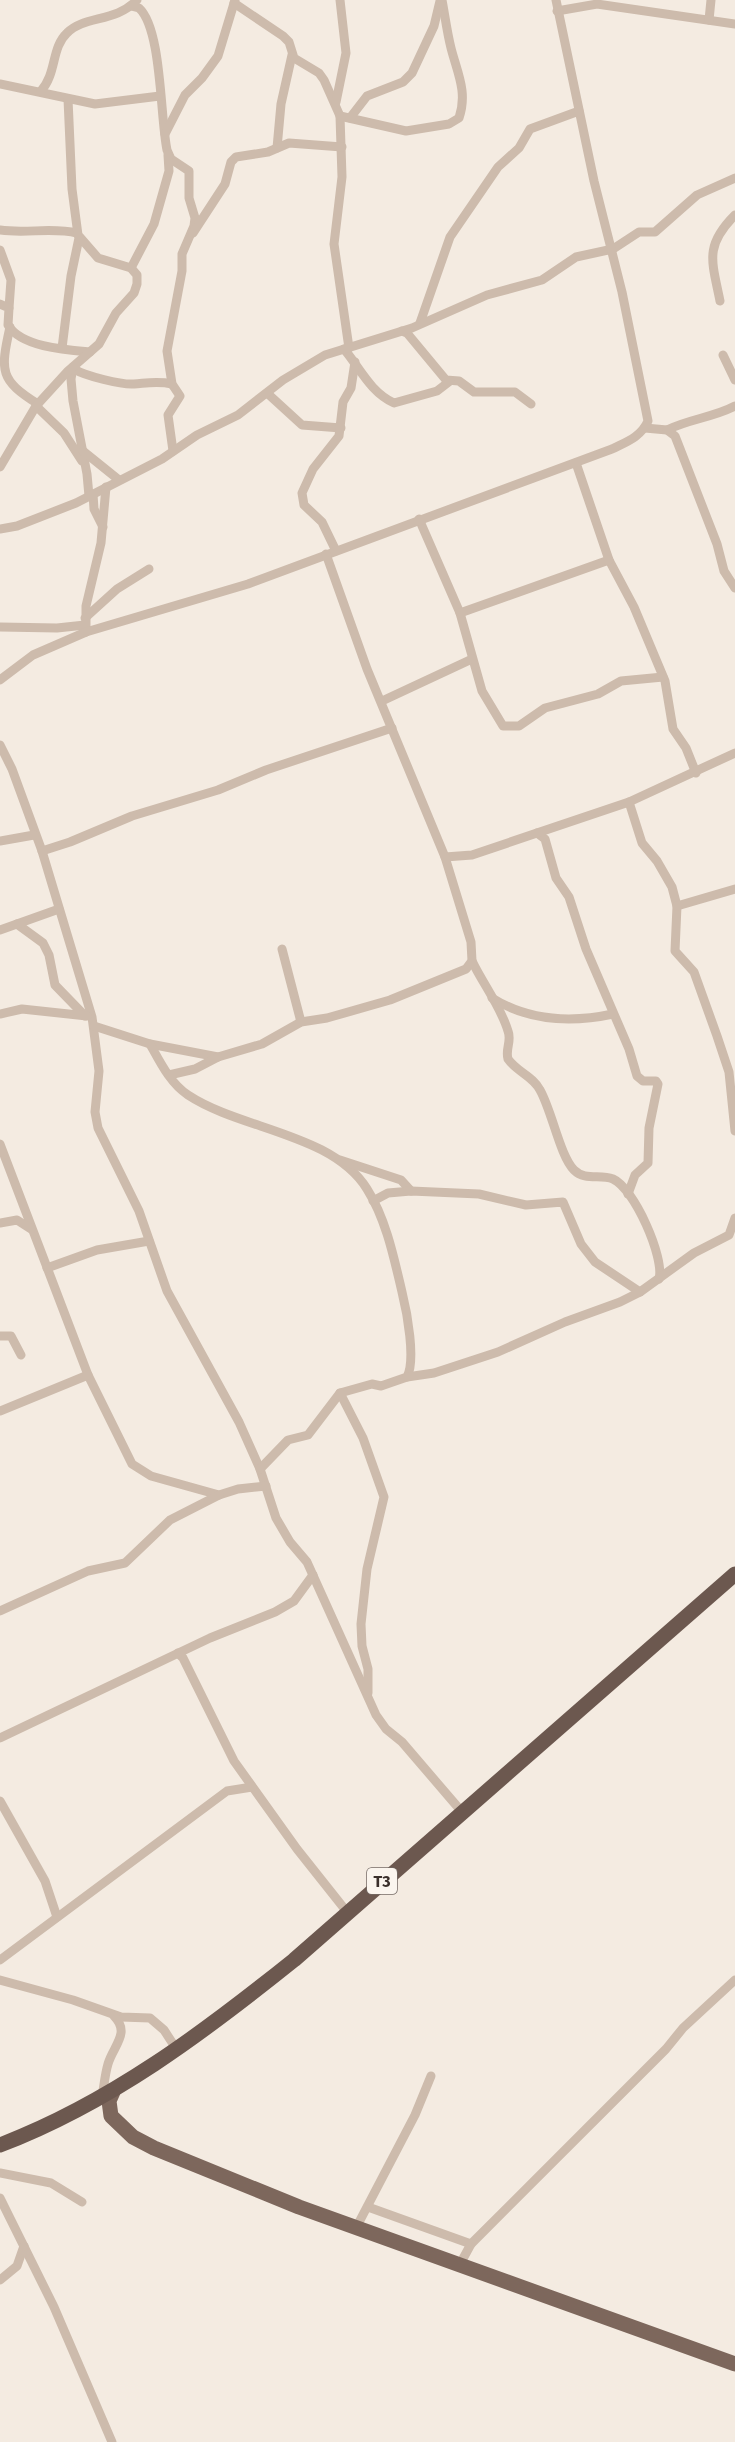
<svg xmlns="http://www.w3.org/2000/svg" width="735" height="2442" font-family="'Fira Sans',sans-serif">
<style>
.lines{fill:none;stroke-linecap:round;stroke-linejoin:round}
.minor{stroke:#cdbbac;stroke-width:9}
.primary{stroke:#7d675c;stroke-width:15}
.trunk{stroke:#6c584f;stroke-width:15}
.labels{text-anchor:middle;dominant-baseline:central;stroke-width:6;stroke-linejoin:round;paint-order:stroke}
.shield{fill:#fbf5ee;stroke:#756b66;stroke-width:1.5}
.shield-label{font-size:16px;font-weight:bold;fill:#3b302b}
</style>
<rect width="100%" height="100%" fill="#f4ebe1"/>
<g class="lines">
<!-- minor -->
<g class="minor">
<polyline points="234,3 283,36 289,42 294,58 319,73 324,80 340,116 342,177 334,244 349,348"/>
<path d="M131 6 139 8C162 29 160 117 167 150L171 159 189 171V198L195 218 194 226 182 254V271L167 351 172 384 180 396 168 415 173 451"/>
<polyline points="557,11 597,4 735,24"/>
<polyline points="709,20 711,0"/>
<polyline points="0,84 95,104 160,96"/>
<path d="M41 91C57 73 51 48 67 33 85 15 115 23 137 0"/>
<polyline points="336,102 346,53 340,0"/>
<path d="M340 116 406 131 449 124 459 118C468 92 457 72 451 48 447 32 445 16 442 0"/>
<polyline points="350,118 367,96 403,82 412,73 434,26 440,1"/>
<polyline points="165,134 185,95 202,78 218,56 235,0"/>
<polyline points="277,148 281,104 292,55"/>
<path d="M0 230C26 234 51 227 77 233"/>
<polyline points="193,233 225,184 231,162 236,157 268,152 289,143 342,147"/>
<polyline points="0,250 11,280 9,308"/>
<polyline points="131,268 154,224 169,171 168,155"/>
<path d="M720 301C712 261 704 246 735 215"/>
<path d="M0 304 9 308 8 325C21 347 66 350 90 352"/>
<polyline points="420,323 450,237 498,167 519,148 530,129 579,111"/>
<path d="M10 327C0 372 0 380 38 404"/>
<polyline points="402,331 407,333 446,380 459,381 474,392 515,392 531,404"/>
<polyline points="62,348 71,276 79,238"/>
<path d="M344 349C360 368 370 392 394 403L437 391 450 381"/>
<polyline points="723,355 735,380"/>
<polyline points="73,367 71,379 73,401 87,474 89,496"/>
<path d="M74 369C85 376 122 385 134 384 148 383 158 381 172 384"/>
<polyline points="267,393 302,425 341,428"/>
<polyline points="36,406 64,433 82,461"/>
<polyline points="645,428 667,430 675,436 717,544 724,571 735,588"/>
<path d="M667 430C689 419 715 417 735 406"/>
<polyline points="83,451 119,480"/>
<polyline points="576,463 609,560 634,607 665,681 673,729 686,748 696,773"/>
<polyline points="0,467 36,406 67,372 99,344 116,313 134,293 137,284 137,275 131,268 98,258 78,235 72,189 68,99"/>
<polyline points="93,494 94,509 103,527"/>
<polyline points="419,519 460,613 482,691 503,726 519,726 545,708 598,694 621,681 663,677"/>
<polyline points="0,529 17,526 76,503 162,459 197,435 238,415 283,380 325,355 412,328 487,295 542,280 576,257 613,249 639,232 655,232 697,195 735,178"/>
<polyline points="336,551 322,522 304,505 302,493 313,469 339,436 343,402 351,388 355,362"/>
<polyline points="460,613 609,560"/>
<polyline points="85,618 117,589 149,569"/>
<polyline points="0,627 57,628 85,625"/>
<polyline points="86,632 86,606 101,543 106,487"/>
<path d="M0 680 33 655 86 632 248 584 612 449C626 442 641 437 648 421L622 292 594 181 556 0"/>
<polyline points="382,701 472,659"/>
<polyline points="0,745 12,769 42,851 92,1017 99,1071 95,1112 98,1128 139,1211 167,1291 239,1422 260,1469 276,1518 290,1542 307,1562 376,1715 386,1729 402,1742 462,1812"/>
<polyline points="629,802 642,843 657,861 672,887 677,906 675,951 694,972 717,1036 729,1072 735,1131"/>
<polyline points="537,833 545,839 556,878 569,897 586,949 629,1049 637,1076 643,1081 656,1081 658,1084 649,1128 648,1163 635,1175 628,1194"/>
<polyline points="0,841 34,835"/>
<polyline points="42,851 70,842 132,816 218,790 266,770 392,728"/>
<polyline points="445,857 472,855 629,802 735,753"/>
<polyline points="677,906 735,889"/>
<polyline points="17,924 43,943 49,955 55,985 85,1016"/>
<polyline points="0,930 59,909"/>
<polyline points="282,949 301,1022"/>
<path d="M472 961C483 984 501 1007 508 1031 512 1041 505 1049 508 1059 517 1072 533 1076 540 1090 552 1111 560 1156 574 1170 585 1181 600 1174 613 1179 634 1188 665 1258 659 1279"/>
<path d="M492 998C529 1021 571 1023 613 1014"/>
<polyline points="0,1014 22,1009 87,1016"/>
<polyline points="94,1026 150,1044 218,1057 262,1044 301,1022 327,1018 390,1000 466,969 472,961 471,942 445,857 367,669 326,554"/>
<path d="M150 1044C160 1062 170 1083 188 1095 241 1130 332 1133 367 1189 386 1219 394 1258 402 1292 407 1312 416 1360 407 1377L381 1386 372 1384 340 1393 308 1435 288 1440 260 1469"/>
<polyline points="169,1075 195,1069 218,1057"/>
<polyline points="0,1144 88,1375 132,1464 151,1476 219,1495 238,1489 266,1486"/>
<polyline points="340,1160 401,1180 411,1191"/>
<polyline points="373,1201 388,1193 411,1191 479,1194 526,1205 563,1202 581,1244 595,1262 640,1292"/>
<polyline points="0,1223 17,1220 31,1229"/>
<polyline points="47,1268 97,1250 149,1241"/>
<polyline points="0,1336 11,1336 21,1355"/>
<polyline points="407,1377 434,1373 498,1352 565,1322 620,1302 640,1292 694,1253 729,1235 735,1218"/>
<polyline points="340,1393 363,1438 384,1497 367,1569 361,1624 362,1646 368,1669 368,1693"/>
<polyline points="0,1411 88,1375"/>
<polyline points="0,1611 88,1571 125,1563 170,1520 219,1495"/>
<polyline points="178,1653 183,1658 234,1761 297,1849 347,1912"/>
<polyline points="0,1738 210,1638 275,1612 294,1601 313,1575"/>
<polyline points="0,1801 45,1881 57,1917"/>
<polyline points="0,1960 227,1791 252,1787"/>
<polyline points="0,1980 73,2000 121,2017 150,2018 164,2030 177,2050"/>
<path d="M102 2097C104 2086 105 2074 108 2064 113 2046 131 2033 114 2016"/>
<polyline points="0,2173 51,2183 82,2202"/>
<polyline points="0,2198 54,2307 112,2442"/>
<polyline points="368,2207 471,2244"/>
<polyline points="356,2228 415,2115 431,2076"/>
<polyline points="459,2266 471,2244 666,2049 683,2028 735,1980"/>
<polyline points="0,2280 17,2266 24,2246"/>
</g>
<!-- primary -->
<polyline class="primary" points="113,2092 109,2101 111,2116 133,2137 154,2148 299,2207 735,2364"/>
<!-- trunk -->
<path class="trunk" d="M0 2145C110 2103 203 2033 294 1960L735 1574"/>
</g>
<g class="labels">
<!-- shield labels -->
<rect class="shield" x="367" y="1868" width="30" height="26" rx="4.5"/>
<g class="shield-label">
<text x="382" y="1881">T3</text>
</g>
</g>
</svg>
